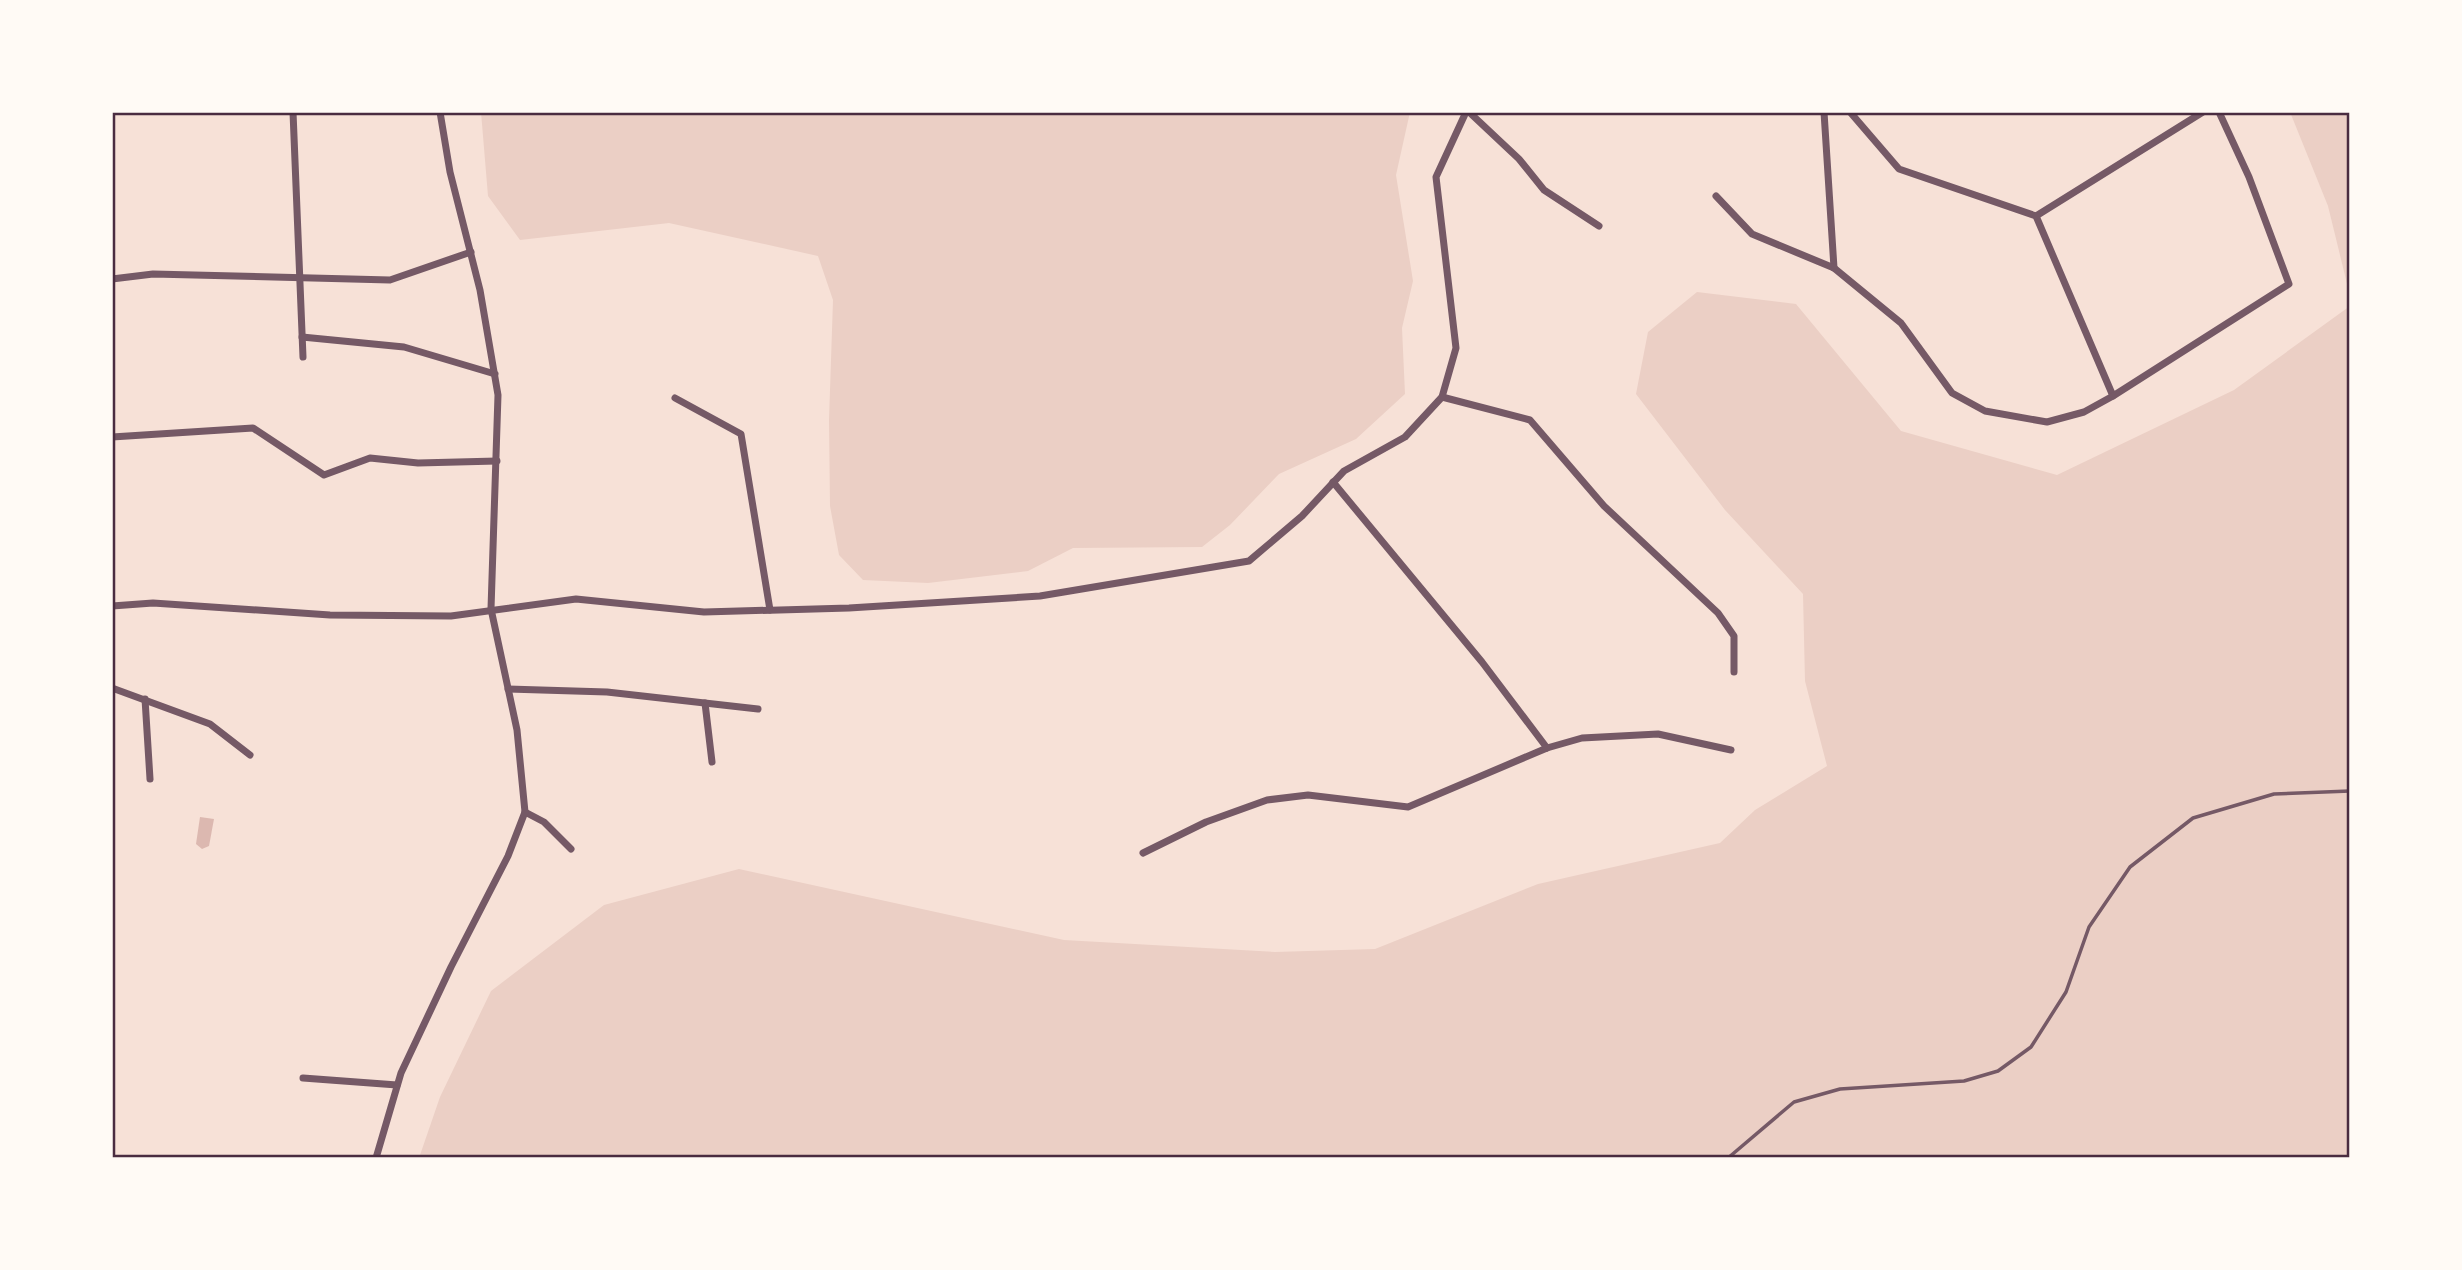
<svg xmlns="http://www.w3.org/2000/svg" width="2462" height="1270" font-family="Raleway,sans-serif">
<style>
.green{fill:#ebcfc5}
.water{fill:#dcb8b0}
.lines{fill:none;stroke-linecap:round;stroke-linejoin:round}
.service{stroke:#755966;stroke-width:3.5}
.minor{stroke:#755966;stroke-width:7}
.neatline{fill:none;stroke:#4a2c40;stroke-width:2.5}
</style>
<rect width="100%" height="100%" fill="#f7e1d7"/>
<!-- green -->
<g class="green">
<polygon points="481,112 1410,112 1396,175 1413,281 1402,328 1405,394 1356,439 1279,474 1230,525 1202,547 1073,548 1028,571 928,583 863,580 839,555 830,506 829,420 833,300 818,256 669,223 520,240 488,196"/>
<polygon points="2290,112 2350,112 2350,296 2328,206"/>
<polygon points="1697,292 1796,304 1901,431 2057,475 2234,390 2350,306 2350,1158 419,1158 440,1097 491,991 604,905 739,869 1064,940 1275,952 1375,949 1538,884 1720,843 1755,810 1827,766 1805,681 1803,594 1725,510 1636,394 1648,332"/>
</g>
<!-- water -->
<polygon class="water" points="200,817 214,819 209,846 202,849 196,844"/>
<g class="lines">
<!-- service -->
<polyline class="service" points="1728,1158 1794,1102 1840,1089 1964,1081 1998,1071 2031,1047 2066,992 2089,927 2130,867 2193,818 2274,794 2350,791"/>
<!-- minor -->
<g class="minor">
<polyline points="293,112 303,357"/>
<polyline points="1469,112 1519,159 1544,190 1599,226"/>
<polyline points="1824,112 1834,268"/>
<polyline points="1850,112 1899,169 2036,216 2113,396 2289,284 2249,177 2219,112"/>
<polyline points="1716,196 1752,234 1834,268 1901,323 1952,393 1985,411 2047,422 2084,412 2113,396"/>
<polyline points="2036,216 2203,112"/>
<polyline points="112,279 153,274 390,280 471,252"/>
<polyline points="302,337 404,347 495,374"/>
<polyline points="1442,397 1530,420 1604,506 1718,613 1734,636 1734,672"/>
<polyline points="675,398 741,434 770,610"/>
<polyline points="112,437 253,428 324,475 370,458 418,463 497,461"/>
<polyline points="1333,482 1482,662 1547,748"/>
<polyline points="112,606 153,603 330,615 451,616 576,599 704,612 849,608 1040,596 1249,561 1302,516 1344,471 1405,437 1442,397 1456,348 1436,177 1466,112"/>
<polyline points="112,688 210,724 250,755"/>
<polyline points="508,689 607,692 758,709"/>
<polyline points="145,699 150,779"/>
<polyline points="705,703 712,762"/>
<polyline points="525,812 544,822 571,849"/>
<polyline points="1143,853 1206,822 1267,800 1308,795 1408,807 1547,748 1582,738 1658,734 1731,750"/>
<polyline points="303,1078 397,1085"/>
<polyline points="376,1158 401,1073 451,967 508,856 525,812 517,730 491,609 498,395 480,290 450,172 440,112"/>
</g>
</g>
<!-- border -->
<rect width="2462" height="1270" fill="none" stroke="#fffaf5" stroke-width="228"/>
<rect x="114" y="114" width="2234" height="1042" class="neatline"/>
</svg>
